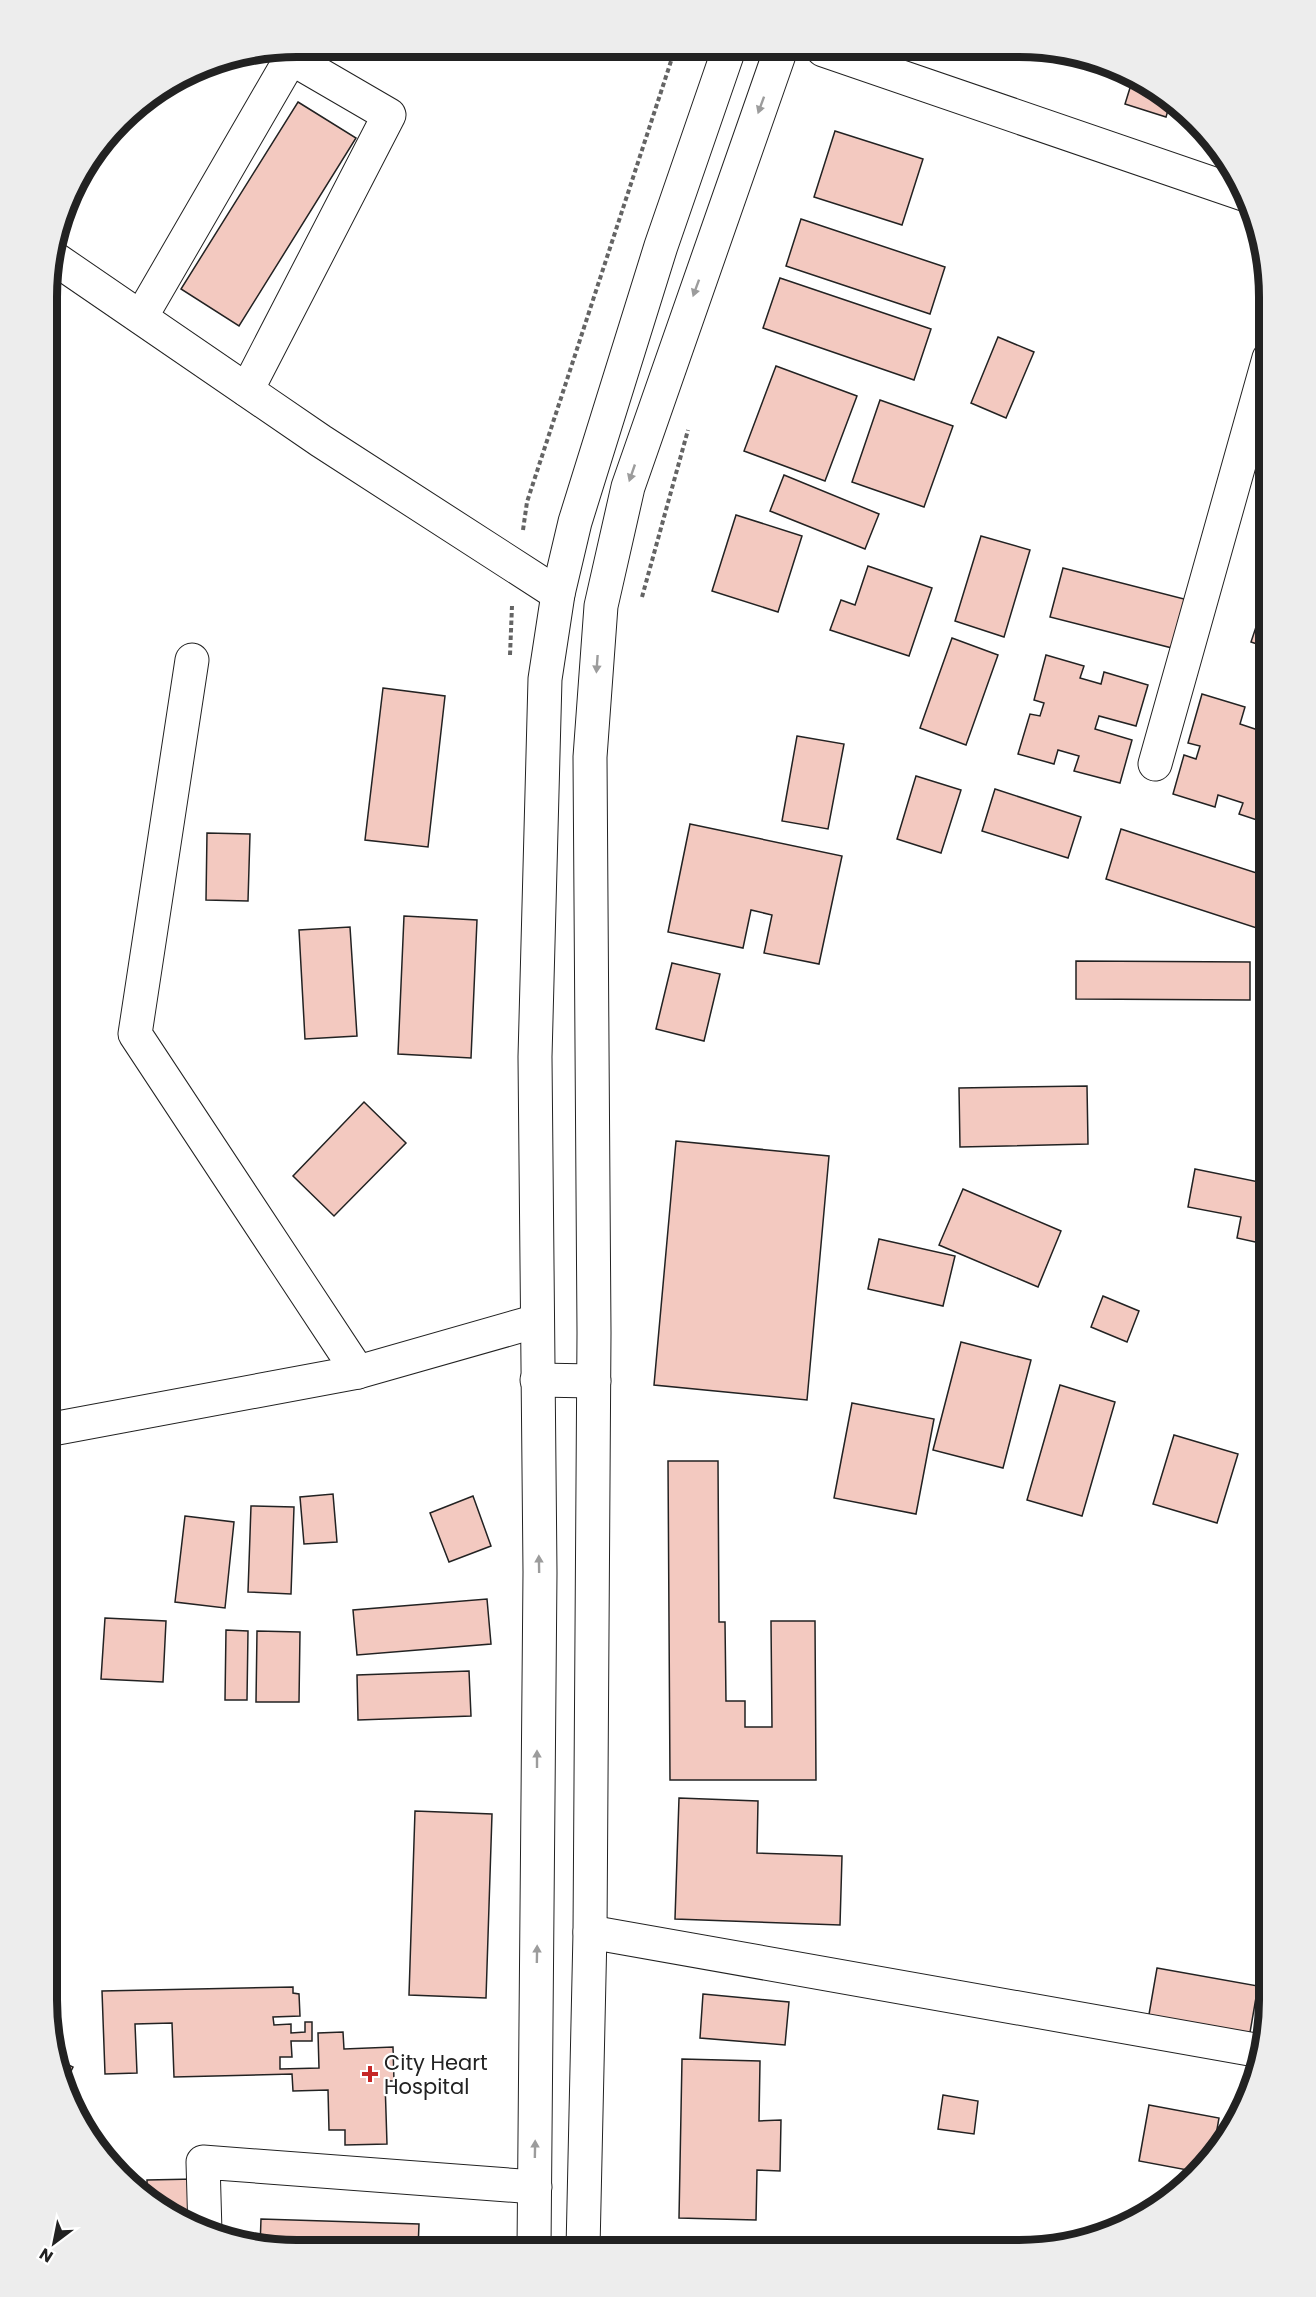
<svg xmlns="http://www.w3.org/2000/svg" width="1316" height="2297" font-family="Poppins,sans-serif">
<style>
.building{fill:#f3c9c0;stroke:#222;stroke-width:1.5}
.lines{fill:none;stroke-linecap:round;stroke-linejoin:round}
.street-casing{stroke:#222;stroke-width:35}
.primary-casing{stroke:#222;stroke-width:35}
.path{stroke:#646464;stroke-width:4;stroke-dasharray:4.5 3;stroke-linecap:butt}
.street{stroke:#fff;stroke-width:33}
.primary{stroke:#fff;stroke-width:33}
.oneway{fill:#9c9c9c}
.poi-dot{fill:#c62828;stroke:#fff;stroke-width:2}
.labels{text-anchor:middle;dominant-baseline:central;stroke-width:4.5;stroke-linejoin:round;paint-order:stroke}
.poi-label{font-size:21px;fill:#222;stroke:#fff;text-anchor:start}
.rim{fill:none;stroke:#222;stroke-width:8}
</style>
<rect width="100%" height="100%" fill="#fff"/>
<!-- building -->
<g class="building">
<polygon points="987,51 1013,51 1010,58"/>
<polygon points="1134,75 1171,100 1166,117 1125,104"/>
<polygon points="298,102 356,138 239,326 181,289"/>
<polygon points="835,131 923,159 902,225 814,197"/>
<polygon points="801,219 945,267 930,314 786,266"/>
<polygon points="780,278 931,329 914,380 763,328"/>
<polygon points="998,337 1034,352 1006,418 971,403"/>
<polygon points="776,366 857,396 825,481 744,451"/>
<polygon points="880,400 953,426 924,507 852,482"/>
<polygon points="784,475 879,514 865,549 770,511"/>
<polygon points="736,515 802,536 778,612 712,591"/>
<polygon points="981,536 1030,550 1004,637 955,621"/>
<polygon points="868,566 932,588 909,656 830,630 841,600 855,605"/>
<polygon points="1063,568 1188,600 1176,649 1050,617"/>
<polygon points="1262,609 1269,612 1269,609 1269,648 1251,642"/>
<polygon points="952,638 998,655 966,745 920,728"/>
<polygon points="1046,655 1084,666 1080,678 1101,684 1104,672 1148,685 1136,726 1099,716 1095,729 1132,740 1120,783 1074,771 1079,756 1058,750 1054,764 1018,754 1030,714 1040,716 1044,703 1034,700"/>
<polygon points="383,688 445,696 428,847 365,840"/>
<polygon points="1202,694 1245,707 1240,724 1258,730 1264,713 1269,715 1269,760 1260,757 1256,772 1269,776 1269,824 1239,814 1243,803 1218,795 1215,807 1173,794 1184,755 1196,759 1200,746 1188,743"/>
<polygon points="797,736 844,744 828,829 782,821"/>
<polygon points="916,776 961,790 941,853 897,839"/>
<polygon points="995,789 1081,817 1068,858 982,831"/>
<polygon points="690,824 842,856 819,964 764,953 772,915 751,910 743,948 668,932"/>
<polygon points="1121,829 1269,877 1269,932 1106,879"/>
<polygon points="207,833 250,834 248,901 206,900"/>
<polygon points="404,916 477,920 471,1058 398,1054"/>
<polygon points="350,927 357,1036 305,1039 299,930"/>
<polygon points="1076,961 1250,962 1250,1000 1076,999"/>
<polygon points="672,963 720,974 704,1041 656,1029"/>
<polygon points="1087,1086 1088,1144 960,1147 959,1088"/>
<polygon points="364,1102 406,1143 334,1216 293,1176"/>
<polygon points="676,1141 829,1156 807,1400 654,1385"/>
<polygon points="1195,1169 1269,1184 1269,1245 1237,1238 1241,1217 1188,1207"/>
<polygon points="963,1189 1061,1231 1038,1287 939,1245"/>
<polygon points="879,1239 955,1256 943,1306 868,1289"/>
<polygon points="1103,1296 1139,1311 1127,1342 1091,1327"/>
<polygon points="961,1342 1031,1360 1003,1468 933,1450"/>
<polygon points="1060,1385 1115,1402 1082,1516 1027,1500"/>
<polygon points="852,1403 934,1419 916,1514 834,1498"/>
<polygon points="1174,1435 1238,1454 1217,1523 1153,1504"/>
<polygon points="668,1461 718,1461 719,1622 725,1622 726,1701 745,1701 745,1727 772,1727 771,1621 815,1621 816,1780 670,1780"/>
<polygon points="333,1494 337,1542 304,1544 300,1497"/>
<polygon points="473,1496 491,1546 449,1562 430,1513"/>
<polygon points="251,1506 294,1507 291,1594 248,1592"/>
<polygon points="185,1516 234,1522 225,1608 175,1602"/>
<polygon points="487,1599 491,1644 357,1655 353,1610"/>
<polygon points="105,1618 166,1621 163,1682 101,1679"/>
<polygon points="226,1630 248,1631 247,1700 225,1700"/>
<polygon points="257,1631 300,1632 299,1702 256,1702"/>
<polygon points="469,1671 471,1716 358,1720 357,1675"/>
<polygon points="679,1798 758,1801 757,1853 842,1856 840,1925 675,1919"/>
<polygon points="415,1811 492,1814 486,1998 409,1995"/>
<polygon points="1157,1968 1258,1986 1248,2044 1147,2026"/>
<polygon points="293,1987 293,1993 299,1994 300,2016 273,2017 274,2025 291,2024 291,2033 305,2032 305,2022 312,2022 312,2041 291,2041 292,2057 280,2057 280,2069 319,2068 318,2033 343,2032 344,2049 393,2047 394,2081 385,2081 387,2144 345,2145 345,2130 329,2130 328,2090 293,2091 292,2074 174,2077 172,2023 135,2024 137,2073 105,2074 102,1991"/>
<polygon points="703,1994 789,2002 785,2045 700,2038"/>
<polygon points="56,2059 73,2067 63,2087 60,2081"/>
<polygon points="682,2059 760,2061 759,2121 781,2120 780,2171 757,2170 756,2220 679,2218"/>
<polygon points="943,2095 978,2101 974,2134 938,2129"/>
<polygon points="1149,2105 1219,2118 1212,2158 1198,2172 1139,2161"/>
<polygon points="195,2179 195,2215 173,2215 147,2200 147,2180"/>
<polygon points="261,2219 419,2224 418,2249 264,2248 260,2247"/>
</g>
<g class="lines">
<!-- street casing -->
<g class="street-casing">
<g id="street">
<polyline points="823,50 1246,195"/>
<polyline points="51,256 321,441 558,594"/>
<polyline points="141,317 291,58 389,115 247,390"/>
<polyline points="192,660 135,1034 358,1372"/>
<polyline points="1155,764 1269,358"/>
<polyline points="47,1430 358,1372 537,1321"/>
<polyline points="590,1932 1261,2051"/>
<polyline points="205,2232 203,2162 535,2187"/>
</g>
</g>
<!-- primary casing -->
<g class="primary-casing">
<g id="primary">
<polyline points="537,1380 594,1381"/>
<polyline points="534,2249 540,1572 535,1057 545,679 558,594 575,522 661,246 729,49"/>
<polyline points="583,2249 590,1932 594,1333 590,757 601,606 628,487 781,49"/>
</g>
</g>
<!-- path -->
<g class="path">
<polyline points="523,530 527,502 675,49"/>
<polyline points="642,597 688,430"/>
<polyline points="510,655 512,606"/>
</g>
<!-- street -->
<use href="#street" class="street"/>
<!-- primary -->
<use href="#primary" class="primary"/>
</g>
<!-- one-way arrows -->
<defs><path id="oneway-solid" d="M-6-.8H1V-3.2L6.5 0L1 3.2V.8H-6Z" transform="scale(1.5)"/></defs>
<g class="oneway">
<use href="#oneway-solid" transform="translate(761 105) rotate(110)"/>
<use href="#oneway-solid" transform="translate(696 288) rotate(110)"/>
<use href="#oneway-solid" transform="translate(632 473) rotate(109)"/>
<use href="#oneway-solid" transform="translate(597 664) rotate(94)"/>
<use href="#oneway-solid" transform="translate(539 1564) rotate(-91)"/>
<use href="#oneway-solid" transform="translate(537 1759) rotate(-90)"/>
<use href="#oneway-solid" transform="translate(537 1954) rotate(-89)"/>
<use href="#oneway-solid" transform="translate(535 2149) rotate(-89)"/>
</g>
<!-- markers -->
<path class="poi-dot" d="M367 2065h6v6h6v6h-6v6h-6v-6h-6v-6h6z"/>
<g class="labels">
<!-- poi labels -->
<g class="poi-label">
<text x="384" y="2062">City Heart<tspan x="384" dy="24">Hospital</tspan></text>
</g>
</g>
<!-- crop -->
<path d="M0 0H1316V2297H0ZM297 57H1019A240 240 0 0 1 1259 297V2000A240 240 0 0 1 1019 2240H297A240 240 0 0 1 57 2000V297A240 240 0 0 1 297 57Z" fill="#ededed" fill-rule="evenodd"/>
<path class="rim" d="M297 57H1019A240 240 0 0 1 1259 297V2000A240 240 0 0 1 1019 2240H297A240 240 0 0 1 57 2000V297A240 240 0 0 1 297 57Z"/>
<!-- north arrow -->
<g transform="translate(54 2243) rotate(212)" stroke="#ffffff" stroke-width="4.5" paint-order="stroke">
<path d="M0-4.5L10 22L0 15L-10 22Z" fill="#222222"/>
<text y="-9" font-size="16" font-weight="bold" text-anchor="middle" fill="#222222">N</text>
</g>
</svg>
